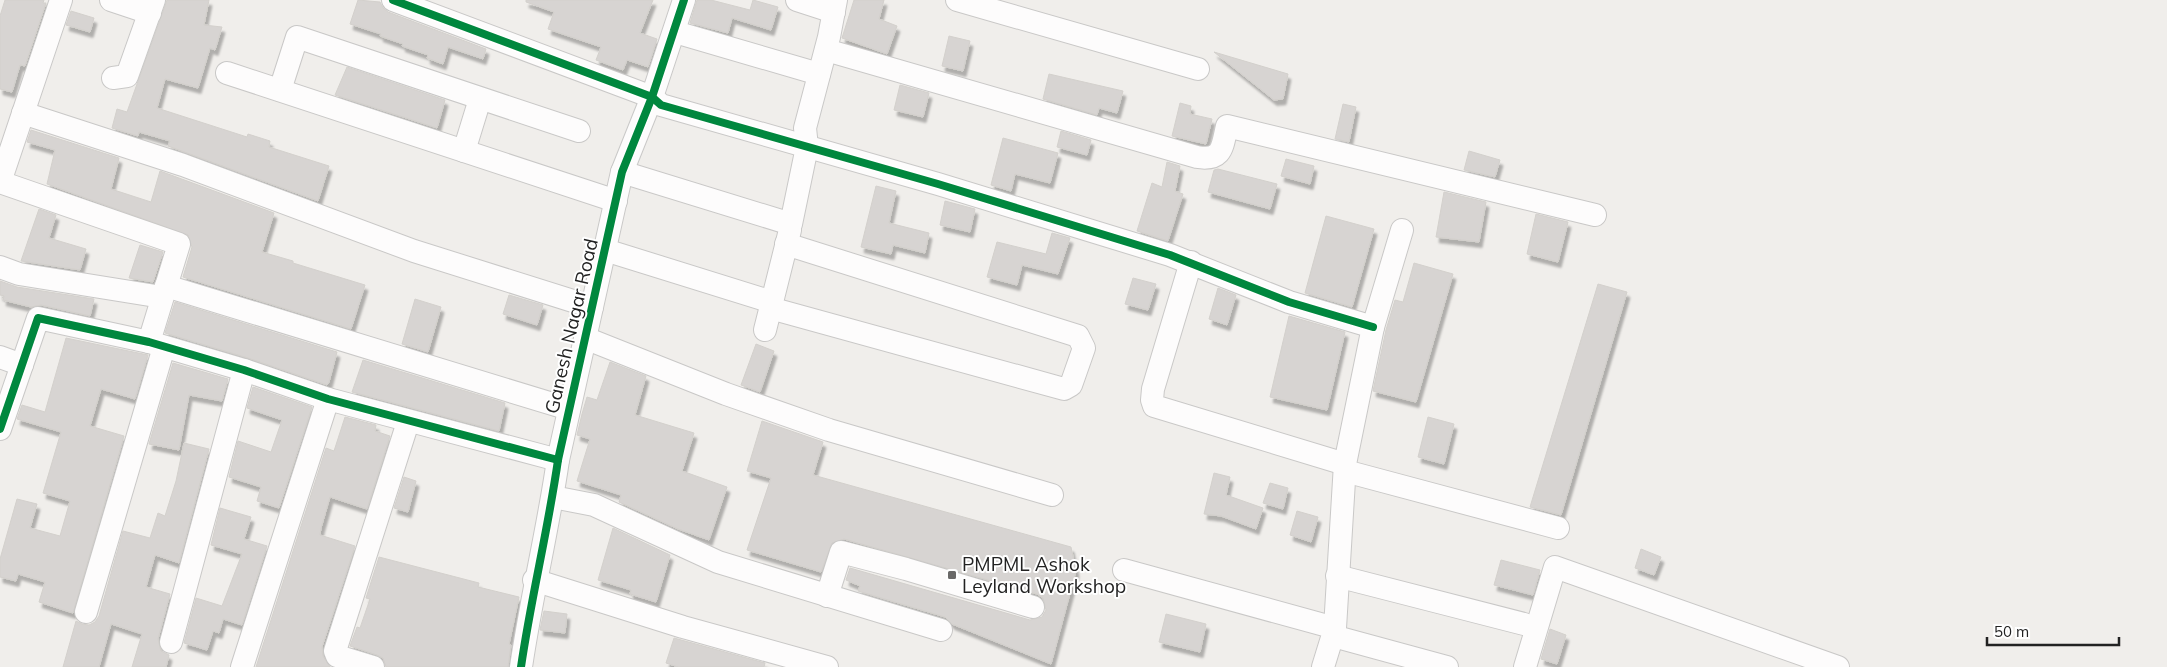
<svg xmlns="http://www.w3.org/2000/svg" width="2167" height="667" font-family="Mulish,sans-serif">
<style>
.building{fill:#d7d4d2;stroke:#d3d0cc;filter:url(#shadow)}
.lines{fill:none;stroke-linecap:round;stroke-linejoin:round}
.minor-casing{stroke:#c9c8c7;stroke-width:24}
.minor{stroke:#fdfcfc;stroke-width:22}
.cycleway-casing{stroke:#fff;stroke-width:11}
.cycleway{stroke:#00873e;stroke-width:8}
.poi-dot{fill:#6a6968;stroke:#fff;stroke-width:2}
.labels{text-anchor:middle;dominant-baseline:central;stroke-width:4;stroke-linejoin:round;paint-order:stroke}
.street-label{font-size:19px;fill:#222;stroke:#fff}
.poi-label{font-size:19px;fill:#222;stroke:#fff;text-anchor:start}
</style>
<defs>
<filter id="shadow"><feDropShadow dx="3" dy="5.5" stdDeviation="1" flood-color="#0004"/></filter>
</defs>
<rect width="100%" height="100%" fill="#f0eeeb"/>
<!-- building -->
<g class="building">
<polygon points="5,0 44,0 43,3 46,3 25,66 20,65 12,92 0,89 0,16"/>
<polygon points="167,0 209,0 204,25 222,27 215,50 210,48 198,88 165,79 157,108 247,137 248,134 270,141 269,147 329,166 318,201 168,146 170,141 139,132 138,136 112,128 117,109 127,112"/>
<polygon points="358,0 380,2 383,8 388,12 486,49 483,59 448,47 443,64 427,58 428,55 402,46 403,44 380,36 381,34 350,24"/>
<polygon points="526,0 653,0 640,33 657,39 648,67 627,60 623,70 596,60 601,47 548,29 554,12 526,2"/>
<polygon points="697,0 711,0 750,10 753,0 778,7 771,30 732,18 728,33 690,23"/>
<polygon points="854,0 884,0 879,19 897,26 887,54 842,38"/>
<polygon points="71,11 94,18 90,32 66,25"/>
<polygon points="949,36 970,41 963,71 942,66"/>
<polygon points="1214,52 1288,74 1283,99 1274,100"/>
<polygon points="347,67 445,100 437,128 335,95"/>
<polygon points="1049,74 1123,91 1117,113 1099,108 1097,115 1043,99"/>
<polygon points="900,85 929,93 923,117 894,110"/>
<polygon points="1180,103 1191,106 1190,114 1212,119 1206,144 1172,136"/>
<polygon points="1343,104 1356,107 1349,142 1335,139"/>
<polygon points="31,130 119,158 111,189 151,202 160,171 274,213 262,252 293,261 293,263 365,285 351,329 183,277 192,247 188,235 47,184 55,150 27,142"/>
<polygon points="1061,131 1091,140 1087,155 1057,147"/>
<polygon points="1003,138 1058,153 1050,183 1015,174 1011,191 991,185"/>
<polygon points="1469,151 1500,160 1495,177 1464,170"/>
<polygon points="1286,159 1314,166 1310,184 1281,176"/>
<polygon points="1167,162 1180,166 1175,191 1183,194 1168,241 1137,231 1152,183 1162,187"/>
<polygon points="1218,169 1277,184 1270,209 1208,192 1214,170"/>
<polygon points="876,186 896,191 889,223 929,233 925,253 893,245 891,254 861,247"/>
<polygon points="1444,192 1486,202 1479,242 1436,237"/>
<polygon points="945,201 975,209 970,232 940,225"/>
<polygon points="39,209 56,215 49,238 86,249 80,270 21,261"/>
<polygon points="1536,214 1568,222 1558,262 1527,254"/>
<polygon points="1326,216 1374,229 1352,307 1305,293"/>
<polygon points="1052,233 1070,238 1058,274 1022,265 1017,285 987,277 997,242 1046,254"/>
<polygon points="140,245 163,252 153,282 129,278"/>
<polygon points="1414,263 1453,274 1416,402 1373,391 1386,330 1395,300 1403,302"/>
<polygon points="1133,278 1156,284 1148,310 1125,304"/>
<polygon points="0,281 17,287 94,299 90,316 41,305 31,307 3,300 4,296 0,295"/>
<polygon points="1598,284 1627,292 1561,515 1530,507"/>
<polygon points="1218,288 1236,295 1227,325 1209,319"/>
<polygon points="509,295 543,305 537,325 503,314"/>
<polygon points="415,299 441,307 428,352 402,344"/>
<polygon points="175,302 337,352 329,382 327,385 248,358 165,333"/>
<polygon points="1289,316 1345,332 1327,410 1270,397"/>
<polygon points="66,338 148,355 135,399 101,389 90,426 124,436 73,613 39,602 45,582 18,574 16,581 0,577 0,559 17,499 37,504 30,528 60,536 70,501 43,493 61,432 17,419 22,405 45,412"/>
<polygon points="756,344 774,351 760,392 741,385"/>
<polygon points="363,360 505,403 499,431 352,392"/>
<polygon points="610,362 646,376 635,415 694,433 682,471 727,487 709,540 678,529 619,502 621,495 577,481 590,439 577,435 582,414 587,397 597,400"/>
<polygon points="173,363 228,379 222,401 189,395 179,450 149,444"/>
<polygon points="253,387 312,407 279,508 257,501 261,487 229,477 238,441 271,452 282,420 247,408"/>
<polygon points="345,417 376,425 375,431 390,436 367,509 330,497 321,528 320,535 355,546 322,647 323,656 330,667 256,667 326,448 334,451"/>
<polygon points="1428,417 1454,424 1444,464 1418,457"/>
<polygon points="762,421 823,442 813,475 1071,547 1076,571 1051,664 952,624 945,617 858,591 860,586 846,580 850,568 1030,620 1042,617 1046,610 1043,598 1037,594 844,539 832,543 821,572 747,550 771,478 747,471"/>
<polygon points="184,443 209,449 179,563 155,555 146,587 170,594 158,639 161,651 169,655 166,667 132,667 142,634 111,624 99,667 63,667 76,621 82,624 89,625 95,622 99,616 123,531 150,538 158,513 165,516 176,481"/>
<polygon points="1214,473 1230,477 1226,495 1263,508 1256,529 1221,516 1204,514"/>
<polygon points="404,477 416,481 408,512 394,508"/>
<polygon points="1270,483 1288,488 1283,509 1263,503"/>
<polygon points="220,508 251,517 244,539 267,546 242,625 223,619 219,633 213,631 207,650 184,643 196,598 222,606 242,554 211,545"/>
<polygon points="1297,511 1318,517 1311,542 1290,535"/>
<polygon points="613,528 670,555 656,602 630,594 631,590 598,580"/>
<polygon points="1641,549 1661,557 1654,575 1635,568"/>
<polygon points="379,557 479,583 478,587 519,597 509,644 511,645 508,667 386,667 383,658 377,655 350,646 357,627 360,628 370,599 366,598"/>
<polygon points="1501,560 1540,570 1533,595 1494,585"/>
<polygon points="544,611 567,614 565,633 540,630"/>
<polygon points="1166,614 1206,624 1200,652 1159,642"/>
<polygon points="1550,629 1566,635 1557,664 1541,659"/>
<polygon points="674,638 765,663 764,667 678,667 666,663"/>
</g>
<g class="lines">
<!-- minor casing -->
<g class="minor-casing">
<g id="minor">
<polyline points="61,0 0,182 179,244 149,342"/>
<polyline points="111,0 150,13"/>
<polyline points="393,0 652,97 661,105 938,184 1170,255 1289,302 1373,327"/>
<polyline points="797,0 834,12"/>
<polyline points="957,0 1198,69"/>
<polyline points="675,32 819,74"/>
<path d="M826 50 1197 157C1223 161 1222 147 1227 126L1595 215"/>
<polyline points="227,73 616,201"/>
<polyline points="113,78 127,76 154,0"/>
<polyline points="280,90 297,37 579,131"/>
<polyline points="23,113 183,165 414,251 592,307"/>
<polyline points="464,151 480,99"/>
<polyline points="622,172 791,224 807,147 805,128 829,37 836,0"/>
<polyline points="605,250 772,302"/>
<polyline points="1191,262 1153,389 1152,400 1154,406 1345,464"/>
<polyline points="0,267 19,274 162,297"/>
<polyline points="166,286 569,409"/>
<polyline points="770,308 1064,389 1071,385 1084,348 1078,336 786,244"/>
<polyline points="765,330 790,230"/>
<polyline points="585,338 726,394 829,430 1052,495"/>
<polyline points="0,357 22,365"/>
<polyline points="0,429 38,318 149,342 244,370 328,399 558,460"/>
<polyline points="1345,471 1558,528"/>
<polyline points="553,497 594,505 718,562 941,630"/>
<polyline points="1124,570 1335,628"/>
<polyline points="1337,576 1524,624"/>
<polyline points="534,580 683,627 827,667"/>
<polyline points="827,596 841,552 906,569 1033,607"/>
<polyline points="86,612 164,347"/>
<polyline points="1333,636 1447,667"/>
<polyline points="171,642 244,370"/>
<polyline points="242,667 328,399"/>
<polyline points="373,667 337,656 335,651 408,422"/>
<path d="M521 667C531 598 548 530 558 460L622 172 652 97 684 0"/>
<polyline points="1323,667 1335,628 1345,464 1373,327 1402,230"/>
<polyline points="1525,667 1555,567 1838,667"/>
</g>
</g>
<!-- minor -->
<use href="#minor" class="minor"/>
<!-- cycleway casing -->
<g class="cycleway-casing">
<g id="cycleway">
<polyline points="393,0 652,97 661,105 938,184 1170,255 1289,302 1373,327"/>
<polyline points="0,429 38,318 149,342 244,370 328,399 558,460"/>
<path d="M521 667C531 598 548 530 558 460L622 172 652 97 684 0"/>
</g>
</g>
<!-- cycleway -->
<use href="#cycleway" class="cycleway"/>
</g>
<!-- markers -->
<rect class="poi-dot" x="947" y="570" width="10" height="10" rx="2.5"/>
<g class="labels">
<!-- street labels -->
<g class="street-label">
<text transform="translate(571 326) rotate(-77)">Ganesh Nagar Road</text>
</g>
<!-- poi labels -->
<g class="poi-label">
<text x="962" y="564">PMPML Ashok<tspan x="962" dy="22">Leyland Workshop</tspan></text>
</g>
</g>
<!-- scale -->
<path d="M1987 637v8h132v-8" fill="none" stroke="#222222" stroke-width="2.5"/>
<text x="1994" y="637" font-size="15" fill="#222222" stroke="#ffffff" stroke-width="4" paint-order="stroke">50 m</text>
</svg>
